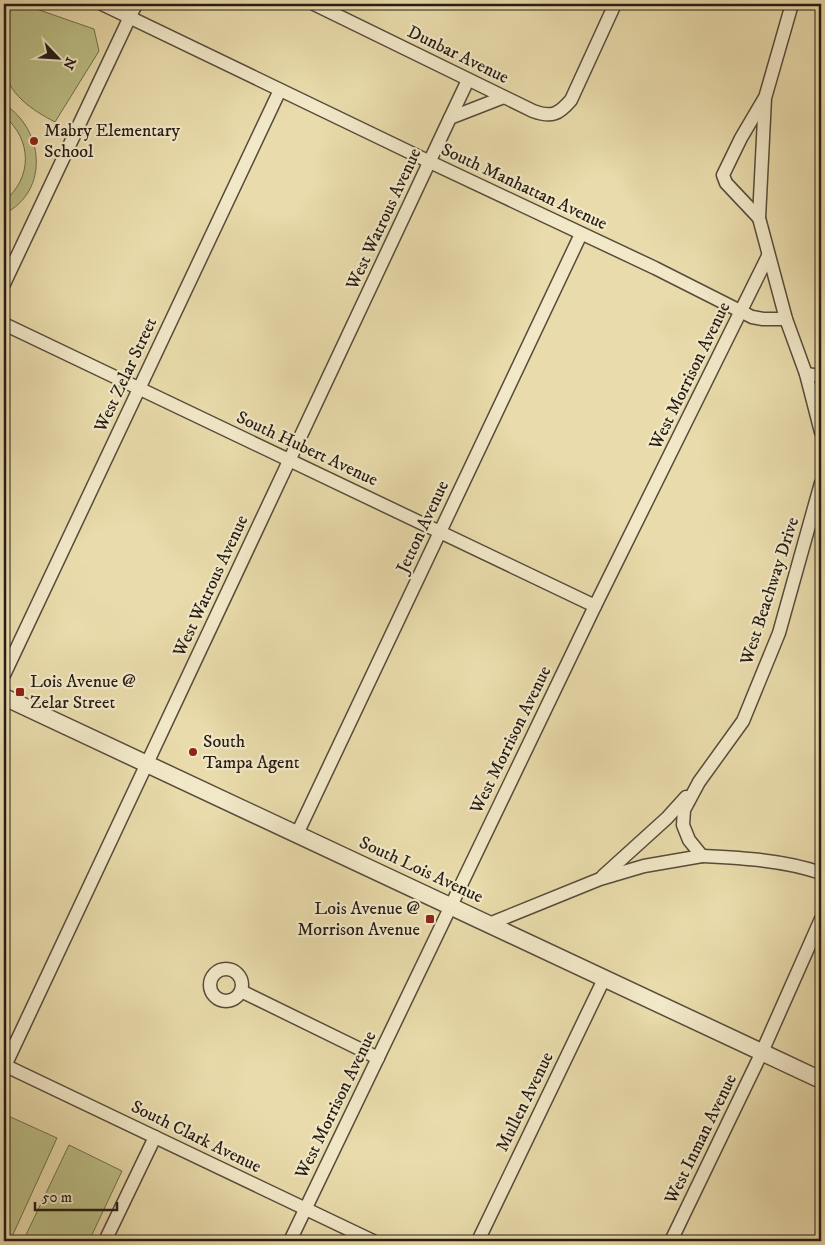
<svg xmlns="http://www.w3.org/2000/svg" width="825" height="1245" font-family="'IM FELL DW Pica',serif">
<style>
.green{fill:#bcbe85;stroke:#716d4c}
.lines{fill:none;stroke-linecap:round;stroke-linejoin:round}
.minor-casing{stroke:#574c3a;stroke-width:15}
.tertiary-casing{stroke:#574c3a;stroke-width:19}
.minor{stroke:#f1e8c8;stroke-width:12}
.tertiary{stroke:#f1e8c8;stroke-width:16}
.poi-dot{fill:#8f2418;stroke:#f1e8c8;stroke-width:2}
.labels{text-anchor:middle;dominant-baseline:central;stroke-width:4.5;stroke-linejoin:round;paint-order:stroke}
.street-label{font-size:18px;fill:#261c14;stroke:#f1e8c8}
.poi-label{font-size:18px;fill:#261c14;stroke:#f1e8c8;text-anchor:start}
</style>
<rect width="100%" height="100%" fill="#e9dbab"/>
<filter id="stains"><feTurbulence type="fractalNoise" baseFrequency=".004" numOctaves="4"/><feColorMatrix values="0 0 0 0 .2 0 0 0 0 .09 0 0 0 0 .02 0 0 0 .5 -.17"/></filter>
<radialGradient id="worn" r=".72"><stop offset=".6" stop-color="#630" stop-opacity="0"/><stop offset="1" stop-color="#630" stop-opacity=".3"/></radialGradient>
<!-- green -->
<g class="green">
<path d="M7 4H22L94 29 99 51 55 122C32 110 7 94 4 66 3 59 4 50 4 43 4 29 3 17 7 4Z"/>
<path d="M4 104C44 129 50 191 4 214V201C33 178 32 139 4 116Z"/>
<polygon points="4,1114 57,1138 10,1241 4,1239"/>
<polygon points="69,1145 122,1171 89,1241 23,1241"/>
</g>
<g class="lines">
<!-- minor casing -->
<g class="minor-casing">
<g id="minor">
<polyline points="102,4 430,162 655,268 752,317 763,319 786,319"/>
<path d="M314 4 533 111C552 118 559 114 571 100L615 4"/>
<polyline points="792,4 765,98 759,218 786,319 806,374 821,432"/>
<polyline points="450,118 468,80"/>
<polyline points="759,218 726,183 723,175 741,138 764,99"/>
<polyline points="4,284 136,4"/>
<polyline points="4,324 595,606"/>
<polyline points="806,374 821,376"/>
<polyline points="4,675 280,90"/>
<polyline points="297,834 581,234"/>
<path d="M702 856C742 858 784 860 821 873"/>
<polyline points="603,876 667,818 686,797"/>
<polyline points="489,924 600,879 644,866 702,856 689,840 683,825 684,810 699,782 743,721 779,633 821,483"/>
<circle cx="226" cy="985" r="16"/>
<polyline points="241,991 378,1058"/>
<polyline points="4,1065 373,1241"/>
<polyline points="4,1068 450,118 504,97"/>
<polyline points="105,1241 155,1137"/>
<polyline points="290,1241 595,606 768,256"/>
<polyline points="478,1241 604,979"/>
<polyline points="671,1241 762,1052 821,919"/>
</g>
</g>
<!-- tertiary casing -->
<g class="tertiary-casing">
<polyline id="tertiary" points="4,697 821,1080"/>
</g>
<!-- minor -->
<use href="#minor" class="minor"/>
<!-- tertiary -->
<use href="#tertiary" class="tertiary"/>
</g>
<!-- markers -->
<g class="poi-dot">
<circle cx="34" cy="141" r="5"/>
<rect x="15" y="687" width="10" height="10" rx="2.5"/>
<circle cx="193" cy="752" r="5"/>
<rect x="425" y="914" width="10" height="10" rx="2.5"/>
</g>
<g class="labels">
<!-- street labels -->
<g class="street-label">
<text transform="translate(458 55) rotate(26)">Dunbar Avenue</text>
<text transform="translate(524 187) rotate(25)">South Manhattan Avenue</text>
<text transform="translate(384 219) rotate(-65)">West Watrous Avenue</text>
<text transform="translate(126 375) rotate(-65)">West Zelar Street</text>
<text transform="translate(690 376) rotate(-64)">West Morrison Avenue</text>
<text transform="translate(307 449) rotate(25)">South Hubert Avenue</text>
<text transform="translate(423 527) rotate(-65)">Jetton Avenue</text>
<text transform="translate(211 586) rotate(-65)">West Watrous Avenue</text>
<text transform="translate(770 591) rotate(-72)">West Beachway Drive</text>
<text transform="translate(511 740) rotate(-64)">West Morrison Avenue</text>
<text transform="translate(421 870) rotate(25)">South Lois Avenue</text>
<text transform="translate(525 1102) rotate(-64)">Mullen Avenue</text>
<text transform="translate(336 1105) rotate(-64)">West Morrison Avenue</text>
<text transform="translate(196 1137) rotate(26)">South Clark Avenue</text>
<text transform="translate(701 1139) rotate(-64)">West Inman Avenue</text>
</g>
<!-- poi labels -->
<g class="poi-label">
<text x="44" y="131">Mabry Elementary<tspan x="44" dy="21">School</tspan></text>
<text x="30" y="682">Lois Avenue @<tspan x="30" dy="21">Zelar Street</tspan></text>
<text x="203" y="742">South<tspan x="203" dy="21">Tampa Agent</tspan></text>
<text x="420" y="909" text-anchor="end">Lois Avenue @<tspan x="420" dy="21">Morrison Avenue</tspan></text>
</g>
</g>
<!-- margin -->
<rect width="825" height="1245" fill="none" stroke="#e9dbab" stroke-width="20"/>
<rect x="5" y="5" width="815" height="1235" fill="none" stroke="#261c14" stroke-width="2.5"/>
<rect x="10" y="10" width="805" height="1225" fill="none" stroke="#261c14"/>
<!-- north arrow -->
<g transform="translate(58 58) rotate(115)" stroke="#f1e8c8" stroke-width="4" paint-order="stroke">
<path d="M0-4L9 19L0 12L-9 19Z" fill="#261c14"/>
<text y="-8" font-size="14" font-weight="bold" text-anchor="middle" fill="#261c14">N</text>
</g>
<!-- scale -->
<path d="M35 1202v8h82v-8" fill="none" stroke="#261c14" stroke-width="2.5"/>
<text x="42" y="1202" font-size="15" fill="#261c14" stroke="#f1e8c8" stroke-width="4" paint-order="stroke">50 m</text>
<rect width="100%" height="100%" filter="url(#stains)"/>
<rect width="100%" height="100%" fill="url(#worn)"/>
</svg>
